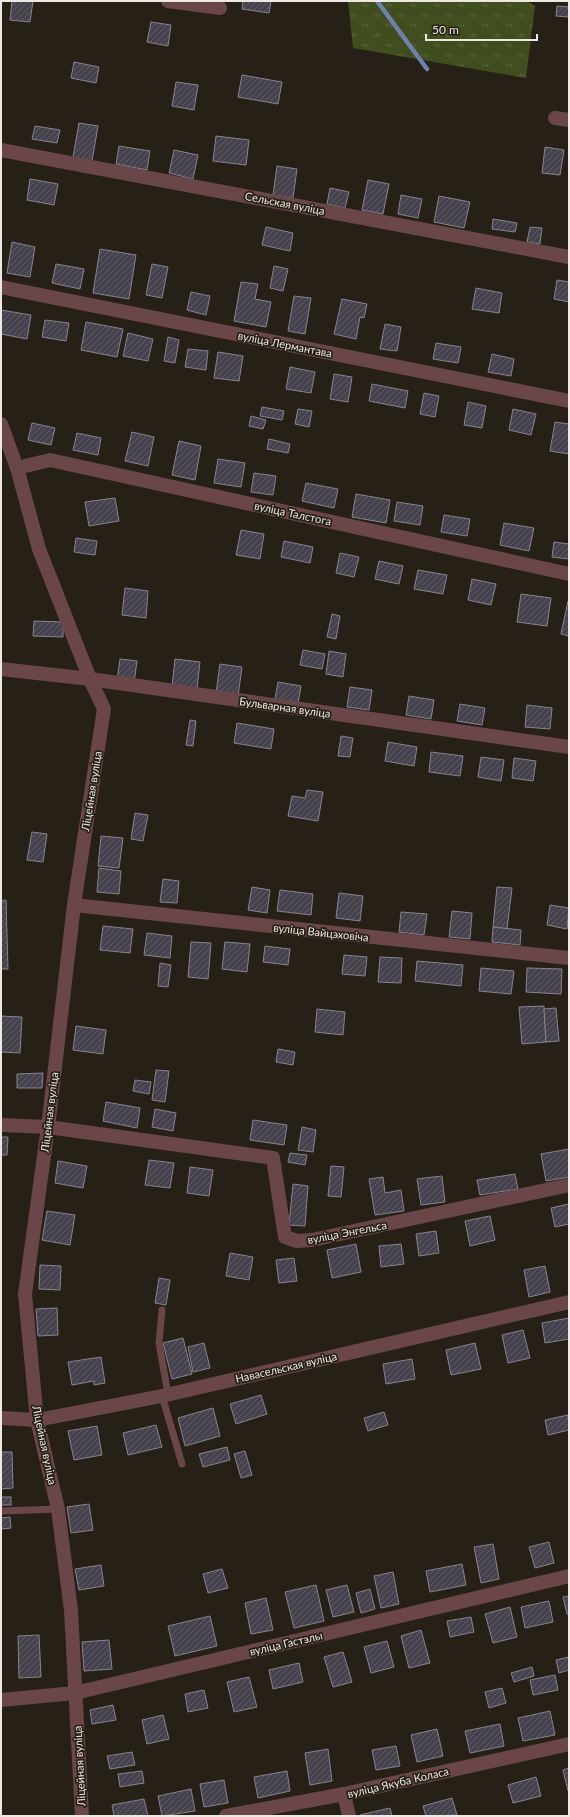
<svg xmlns="http://www.w3.org/2000/svg" width="570" height="1817" font-family="Lato,sans-serif">
<style>
.grass{fill:url(#grass-tufts)}
.lines{fill:none;stroke-linecap:round;stroke-linejoin:round}
.stream{stroke:#6c81ac;stroke-width:4.5}
.building{fill:url(#building-hatch);stroke:#878490}
.lane{stroke:#6a4649;stroke-width:7}
.street{stroke:#6a4649;stroke-width:14}
.labels{text-anchor:middle;dominant-baseline:central;stroke-width:3.5;stroke-linejoin:round;paint-order:stroke}
.street-label{font-size:11px;fill:#ede8e2;stroke:#272017}
</style>
<defs>
<pattern id="grass-tufts" width="24" height="20" patternUnits="userSpaceOnUse"><rect width="24" height="20" fill="#404d1e"/><path d="M3 7l-1-3M5 7V3M7 7l1-3M15 17l-1-3M17 17v-4M19 17l1-3" fill="none" stroke="#5c673e"/></pattern>
<pattern id="building-hatch" width="6" height="6" patternUnits="userSpaceOnUse"><rect width="6" height="6" fill="#45414d"/><path d="M-1 1l2-2M0 6l6-6M5 7l2-2" fill="none" stroke="#605c66"/></pattern>
</defs>
<rect width="100%" height="100%" fill="#272017"/>
<!-- grass -->
<polygon class="grass" points="348,1 527,1 535,6 526,78 353,48"/>
<g class="lines">
<!-- stream -->
<polyline class="stream" points="377,1 427,69"/>
</g>
<!-- building -->
<g class="building">
<polygon points="12,1 33,1 30,22 10,20"/>
<polygon points="243,1 271,1 269,13 242,9"/>
<polygon points="557,6 569,7 569,17 556,16"/>
<polygon points="151,22 171,25 168,46 147,42"/>
<polygon points="74,62 99,67 96,83 71,78"/>
<polygon points="242,75 282,82 278,104 238,97"/>
<polygon points="176,82 198,85 194,110 172,106"/>
<polygon points="79,123 98,126 92,161 73,157"/>
<polygon points="35,126 60,130 57,143 32,139"/>
<polygon points="216,136 249,140 246,165 213,161"/>
<polygon points="119,146 150,151 147,170 116,164"/>
<polygon points="545,147 564,150 560,175 542,173"/>
<polygon points="174,150 198,155 193,179 169,173"/>
<polygon points="277,166 297,169 293,198 273,195"/>
<polygon points="30,179 58,184 54,205 27,200"/>
<polygon points="368,180 389,184 383,214 362,210"/>
<polygon points="330,188 349,192 345,208 327,204"/>
<polygon points="401,195 422,199 418,218 398,214"/>
<polygon points="439,196 470,202 464,228 434,222"/>
<polygon points="493,219 517,223 515,232 492,229"/>
<polygon points="266,227 293,233 290,251 262,245"/>
<polygon points="530,227 542,228 540,244 527,242"/>
<polygon points="12,242 35,247 30,277 7,273"/>
<polygon points="100,249 136,255 129,299 93,293"/>
<polygon points="56,264 84,269 80,289 52,283"/>
<polygon points="152,264 168,267 162,298 146,295"/>
<polygon points="274,266 288,269 283,291 270,288"/>
<polygon points="557,280 569,282 569,302 554,299"/>
<polygon points="241,282 258,284 255,299 271,302 266,327 234,321"/>
<polygon points="476,288 502,293 499,313 472,309"/>
<polygon points="191,292 210,296 206,315 187,310"/>
<polygon points="294,296 311,298 305,334 288,331"/>
<polygon points="342,299 367,304 364,318 360,317 356,339 334,334"/>
<polygon points="1,310 31,315 27,339 1,334"/>
<polygon points="45,320 69,323 66,341 42,337"/>
<polygon points="86,322 123,329 117,357 81,350"/>
<polygon points="385,324 401,327 397,351 380,349"/>
<polygon points="128,333 153,339 148,361 123,356"/>
<polygon points="168,337 179,340 175,363 164,361"/>
<polygon points="436,343 461,347 458,363 433,359"/>
<polygon points="188,349 208,351 206,370 185,367"/>
<polygon points="218,352 243,356 239,381 214,378"/>
<polygon points="492,354 514,359 511,376 488,372"/>
<polygon points="290,367 315,372 311,393 286,389"/>
<polygon points="334,374 352,377 348,402 330,399"/>
<polygon points="372,384 408,391 405,408 369,401"/>
<polygon points="424,393 439,396 435,417 420,414"/>
<polygon points="468,402 486,406 482,428 464,425"/>
<polygon points="262,407 284,411 282,420 260,416"/>
<polygon points="298,409 312,411 309,427 295,424"/>
<polygon points="513,409 536,414 531,435 509,430"/>
<polygon points="251,416 266,420 263,429 249,426"/>
<polygon points="555,422 569,424 569,454 550,451"/>
<polygon points="32,423 55,428 51,445 28,440"/>
<polygon points="132,432 154,437 148,466 125,461"/>
<polygon points="77,433 101,438 98,455 73,450"/>
<polygon points="269,439 290,444 288,453 267,449"/>
<polygon points="179,441 201,446 195,480 172,475"/>
<polygon points="218,459 245,463 241,487 214,483"/>
<polygon points="254,473 276,476 273,495 251,492"/>
<polygon points="306,483 338,489 334,508 302,501"/>
<polygon points="356,494 390,500 386,523 352,517"/>
<polygon points="115,498 119,521 89,526 85,502"/>
<polygon points="397,502 423,506 420,525 394,521"/>
<polygon points="444,515 470,519 467,536 441,532"/>
<polygon points="504,523 534,528 529,551 500,545"/>
<polygon points="241,530 264,534 260,559 236,555"/>
<polygon points="76,538 97,541 95,555 74,552"/>
<polygon points="284,541 313,547 310,563 281,557"/>
<polygon points="554,542 569,544 569,559 552,557"/>
<polygon points="340,553 359,557 354,577 336,573"/>
<polygon points="379,561 403,566 399,584 375,579"/>
<polygon points="418,570 447,575 443,594 414,589"/>
<polygon points="472,579 496,584 491,605 468,600"/>
<polygon points="125,588 148,591 146,618 122,615"/>
<polygon points="521,594 551,598 547,626 517,622"/>
<polygon points="568,601 569,601 569,636 561,634"/>
<polygon points="332,614 340,616 336,639 327,637"/>
<polygon points="34,621 63,622 63,637 33,636"/>
<polygon points="303,650 325,654 322,669 300,665"/>
<polygon points="329,651 346,654 343,677 326,674"/>
<polygon points="120,659 137,661 134,683 117,681"/>
<polygon points="175,659 200,662 197,689 172,686"/>
<polygon points="220,664 242,667 238,696 216,693"/>
<polygon points="278,682 301,686 298,703 275,699"/>
<polygon points="350,687 372,690 369,710 347,707"/>
<polygon points="409,696 434,700 431,719 406,715"/>
<polygon points="460,704 485,708 482,725 457,721"/>
<polygon points="527,705 552,708 550,729 525,727"/>
<polygon points="190,720 196,721 193,746 186,745"/>
<polygon points="237,723 274,729 271,749 234,743"/>
<polygon points="341,736 353,738 350,757 338,756"/>
<polygon points="388,742 417,747 414,766 385,761"/>
<polygon points="431,752 463,756 460,776 429,772"/>
<polygon points="481,757 504,760 501,781 478,777"/>
<polygon points="514,758 536,761 533,781 512,778"/>
<polygon points="307,790 323,792 318,821 288,816 292,796 305,798"/>
<polygon points="135,813 148,815 143,841 131,839"/>
<polygon points="32,832 47,834 43,862 27,860"/>
<polygon points="101,836 123,838 119,868 98,866"/>
<polygon points="99,868 121,871 119,894 97,892"/>
<polygon points="163,879 179,881 177,903 160,902"/>
<polygon points="252,887 270,890 267,913 248,910"/>
<polygon points="497,887 512,888 507,929 493,927"/>
<polygon points="280,890 313,894 311,915 277,911"/>
<polygon points="339,893 363,896 360,921 336,918"/>
<polygon points="6,900 8,969 1,969 1,901"/>
<polygon points="550,905 569,908 567,929 547,925"/>
<polygon points="452,911 472,913 470,939 449,937"/>
<polygon points="401,912 427,914 424,935 399,932"/>
<polygon points="103,926 133,929 130,953 100,950"/>
<polygon points="493,927 521,930 520,945 492,942"/>
<polygon points="147,933 172,936 170,958 144,955"/>
<polygon points="191,942 211,943 208,979 188,977"/>
<polygon points="225,942 250,944 247,972 222,969"/>
<polygon points="265,946 290,949 288,965 263,962"/>
<polygon points="344,955 367,957 365,976 342,974"/>
<polygon points="380,957 402,958 401,983 378,982"/>
<polygon points="417,961 463,965 461,986 415,981"/>
<polygon points="160,963 171,965 168,987 158,986"/>
<polygon points="481,968 514,971 511,994 479,991"/>
<polygon points="527,968 562,969 561,994 526,992"/>
<polygon points="544,1006 546,1042 522,1044 519,1007"/>
<polygon points="556,1008 559,1041 546,1042 544,1009"/>
<polygon points="317,1009 345,1012 343,1035 315,1032"/>
<polygon points="1,1016 22,1017 20,1053 1,1052"/>
<polygon points="76,1026 106,1030 103,1054 73,1050"/>
<polygon points="278,1049 295,1052 293,1065 276,1062"/>
<polygon points="156,1070 169,1071 165,1102 152,1100"/>
<polygon points="43,1073 42,1088 17,1088 17,1074"/>
<polygon points="135,1080 151,1082 149,1094 133,1091"/>
<polygon points="106,1102 140,1108 137,1128 103,1121"/>
<polygon points="155,1109 176,1113 173,1131 152,1127"/>
<polygon points="253,1120 287,1125 284,1145 250,1140"/>
<polygon points="302,1127 316,1130 313,1152 298,1150"/>
<polygon points="1,1137 8,1137 7,1155 1,1155"/>
<polygon points="569,1149 569,1177 546,1181 541,1154"/>
<polygon points="290,1153 307,1155 305,1165 288,1162"/>
<polygon points="149,1160 174,1163 170,1188 145,1185"/>
<polygon points="58,1161 87,1166 83,1188 55,1183"/>
<polygon points="331,1166 344,1167 341,1197 328,1196"/>
<polygon points="190,1167 213,1170 209,1196 187,1193"/>
<polygon points="515,1174 518,1189 480,1195 477,1180"/>
<polygon points="442,1176 445,1202 421,1205 417,1179"/>
<polygon points="383,1177 385,1193 401,1190 404,1211 375,1215 369,1179"/>
<polygon points="293,1184 308,1186 305,1226 289,1225"/>
<polygon points="569,1204 569,1224 555,1227 551,1208"/>
<polygon points="47,1211 75,1215 70,1245 42,1240"/>
<polygon points="490,1216 495,1240 470,1246 465,1221"/>
<polygon points="436,1231 439,1253 419,1256 416,1234"/>
<polygon points="356,1244 361,1272 332,1278 327,1250"/>
<polygon points="401,1244 404,1264 381,1267 379,1246"/>
<polygon points="230,1253 253,1257 249,1280 226,1276"/>
<polygon points="294,1258 297,1281 279,1283 276,1260"/>
<polygon points="40,1265 61,1266 60,1290 39,1289"/>
<polygon points="545,1266 550,1292 529,1297 524,1270"/>
<polygon points="159,1278 170,1280 166,1305 155,1303"/>
<polygon points="57,1308 58,1335 38,1336 36,1309"/>
<polygon points="569,1318 569,1339 545,1343 542,1323"/>
<polygon points="523,1330 530,1358 508,1363 502,1335"/>
<polygon points="183,1338 192,1374 172,1379 163,1343"/>
<polygon points="204,1343 210,1368 193,1372 188,1347"/>
<polygon points="475,1343 481,1369 451,1375 446,1350"/>
<polygon points="101,1357 105,1383 94,1385 94,1381 72,1385 68,1362"/>
<polygon points="412,1359 415,1379 386,1384 383,1364"/>
<polygon points="261,1395 267,1414 236,1424 230,1404"/>
<polygon points="213,1408 220,1436 185,1446 178,1418"/>
<polygon points="384,1412 388,1425 368,1431 364,1418"/>
<polygon points="568,1415 569,1430 548,1435 545,1420"/>
<polygon points="156,1425 162,1447 128,1455 123,1433"/>
<polygon points="97,1426 102,1455 74,1460 68,1431"/>
<polygon points="227,1447 230,1460 203,1467 199,1454"/>
<polygon points="245,1451 252,1475 241,1478 234,1454"/>
<polygon points="1,1452 12,1452 13,1488 1,1489"/>
<rect x="1" y="1497" width="10" height="8"/>
<polygon points="89,1504 93,1530 71,1533 67,1507"/>
<polygon points="10,1517 11,1528 1,1529 1,1518"/>
<polygon points="549,1542 554,1563 535,1568 529,1547"/>
<polygon points="493,1544 499,1579 481,1583 474,1547"/>
<polygon points="462,1564 466,1585 430,1592 426,1571"/>
<polygon points="101,1565 104,1586 79,1590 75,1569"/>
<polygon points="222,1569 228,1588 208,1593 203,1574"/>
<polygon points="393,1572 399,1604 381,1608 374,1576"/>
<polygon points="316,1585 324,1621 294,1628 285,1592"/>
<polygon points="347,1585 354,1612 333,1617 326,1590"/>
<polygon points="370,1589 375,1609 361,1613 356,1593"/>
<polygon points="569,1596 569,1614 567,1614 563,1597"/>
<polygon points="266,1598 273,1630 251,1634 245,1603"/>
<polygon points="549,1601 553,1622 525,1628 521,1607"/>
<polygon points="510,1607 517,1637 493,1643 485,1614"/>
<polygon points="210,1616 217,1646 175,1656 168,1626"/>
<polygon points="471,1617 474,1632 450,1637 447,1621"/>
<polygon points="421,1630 430,1663 409,1668 401,1636"/>
<polygon points="39,1635 41,1677 19,1678 18,1636"/>
<polygon points="109,1640 112,1669 84,1671 82,1642"/>
<polygon points="387,1641 394,1667 371,1673 364,1647"/>
<polygon points="343,1652 352,1682 333,1687 324,1657"/>
<polygon points="569,1657 569,1670 559,1673 556,1660"/>
<polygon points="299,1663 303,1682 273,1689 269,1670"/>
<polygon points="532,1667 534,1676 514,1682 511,1673"/>
<polygon points="555,1675 558,1690 533,1695 530,1680"/>
<polygon points="249,1677 257,1707 234,1712 227,1682"/>
<polygon points="502,1688 506,1703 489,1708 485,1692"/>
<polygon points="204,1690 208,1708 188,1712 185,1694"/>
<polygon points="113,1705 116,1720 92,1724 90,1710"/>
<polygon points="550,1711 555,1735 523,1741 518,1718"/>
<polygon points="163,1715 169,1739 147,1744 142,1720"/>
<polygon points="500,1724 504,1746 470,1753 465,1731"/>
<polygon points="437,1729 443,1756 417,1762 411,1735"/>
<polygon points="396,1746 400,1766 376,1770 372,1750"/>
<polygon points="328,1749 332,1781 310,1785 305,1753"/>
<polygon points="132,1752 135,1765 110,1769 107,1756"/>
<polygon points="569,1768 569,1791 568,1791 563,1770"/>
<polygon points="142,1771 144,1783 120,1787 118,1774"/>
<polygon points="287,1771 290,1791 258,1798 254,1777"/>
<polygon points="536,1777 541,1796 513,1803 508,1785"/>
<polygon points="224,1780 228,1803 204,1807 200,1784"/>
<polygon points="191,1789 195,1811 162,1816 158,1796"/>
<polygon points="452,1798 457,1815 426,1816 423,1806"/>
<polygon points="144,1799 148,1816 114,1816 112,1805"/>
<polygon points="390,1808 392,1816 360,1816 360,1815"/>
</g>
<g class="lines">
<!-- lane -->
<g class="lane">
<polyline points="162,1310 159,1343 168,1394"/>
<polyline points="162,1396 182,1464"/>
<polyline points="1,1511 58,1509"/>
</g>
<!-- street -->
<g class="street">
<polyline points="168,1 220,8"/>
<polyline points="555,118 569,120"/>
<polyline points="1,150 569,257"/>
<polyline points="1,287 569,401"/>
<polyline points="1,424 17,468 39,549 90,679 104,709 74,905 48,1127 25,1294 37,1420 58,1509 71,1610 82,1816"/>
<polyline points="17,468 50,460 569,574"/>
<polyline points="1,669 90,679 569,747"/>
<polyline points="74,905 569,958"/>
<polyline points="1,1125 48,1127 273,1158 285,1237 297,1241 312,1240 569,1185"/>
<polyline points="1,1418 37,1420 162,1396 569,1302"/>
<polyline points="1,1700 75,1693 569,1576"/>
<polyline points="344,1794 349,1816"/>
<polyline points="226,1816 344,1794 569,1744"/>
</g>
</g>
<g class="labels">
<!-- street labels -->
<g class="street-label">
<text transform="translate(285 203) rotate(11)">Сельская вуліца</text>
<text transform="translate(285 344) rotate(11)">вуліца Лермантава</text>
<text transform="translate(293 513) rotate(12)">вуліца Талстога</text>
<text transform="translate(285 707) rotate(8)">Бульварная вуліца</text>
<text transform="translate(91 791) rotate(-81)">Ліцейная вуліца</text>
<text transform="translate(321 932) rotate(6)">вуліца Вайцэховіча</text>
<text transform="translate(49 1112) rotate(-83)">Ліцейная вуліца</text>
<text transform="translate(347 1232) rotate(-11)">вуліца Энгельса</text>
<text transform="translate(286 1367) rotate(-13)">Навасельская вуліца</text>
<text transform="translate(45 1445) rotate(78)">Ліцейная вуліца</text>
<text transform="translate(286 1643) rotate(-13)">вуліца Гастэлы</text>
<text transform="translate(79 1766) rotate(-93)">Ліцейная вуліца</text>
<text transform="translate(398 1782) rotate(-13)">вуліца Якуба Коласа</text>
</g>
</g>
<!-- border -->
<rect width="570" height="1817" fill="none" stroke="#ede8e2" stroke-width="4"/>
<!-- scale -->
<path d="M426 34v6h111v-6" fill="none" stroke="#ede8e2" stroke-width="2"/>
<text x="432" y="34" font-size="12" fill="#ede8e2" stroke="#272017" stroke-width="3" paint-order="stroke">50 m</text>
</svg>
